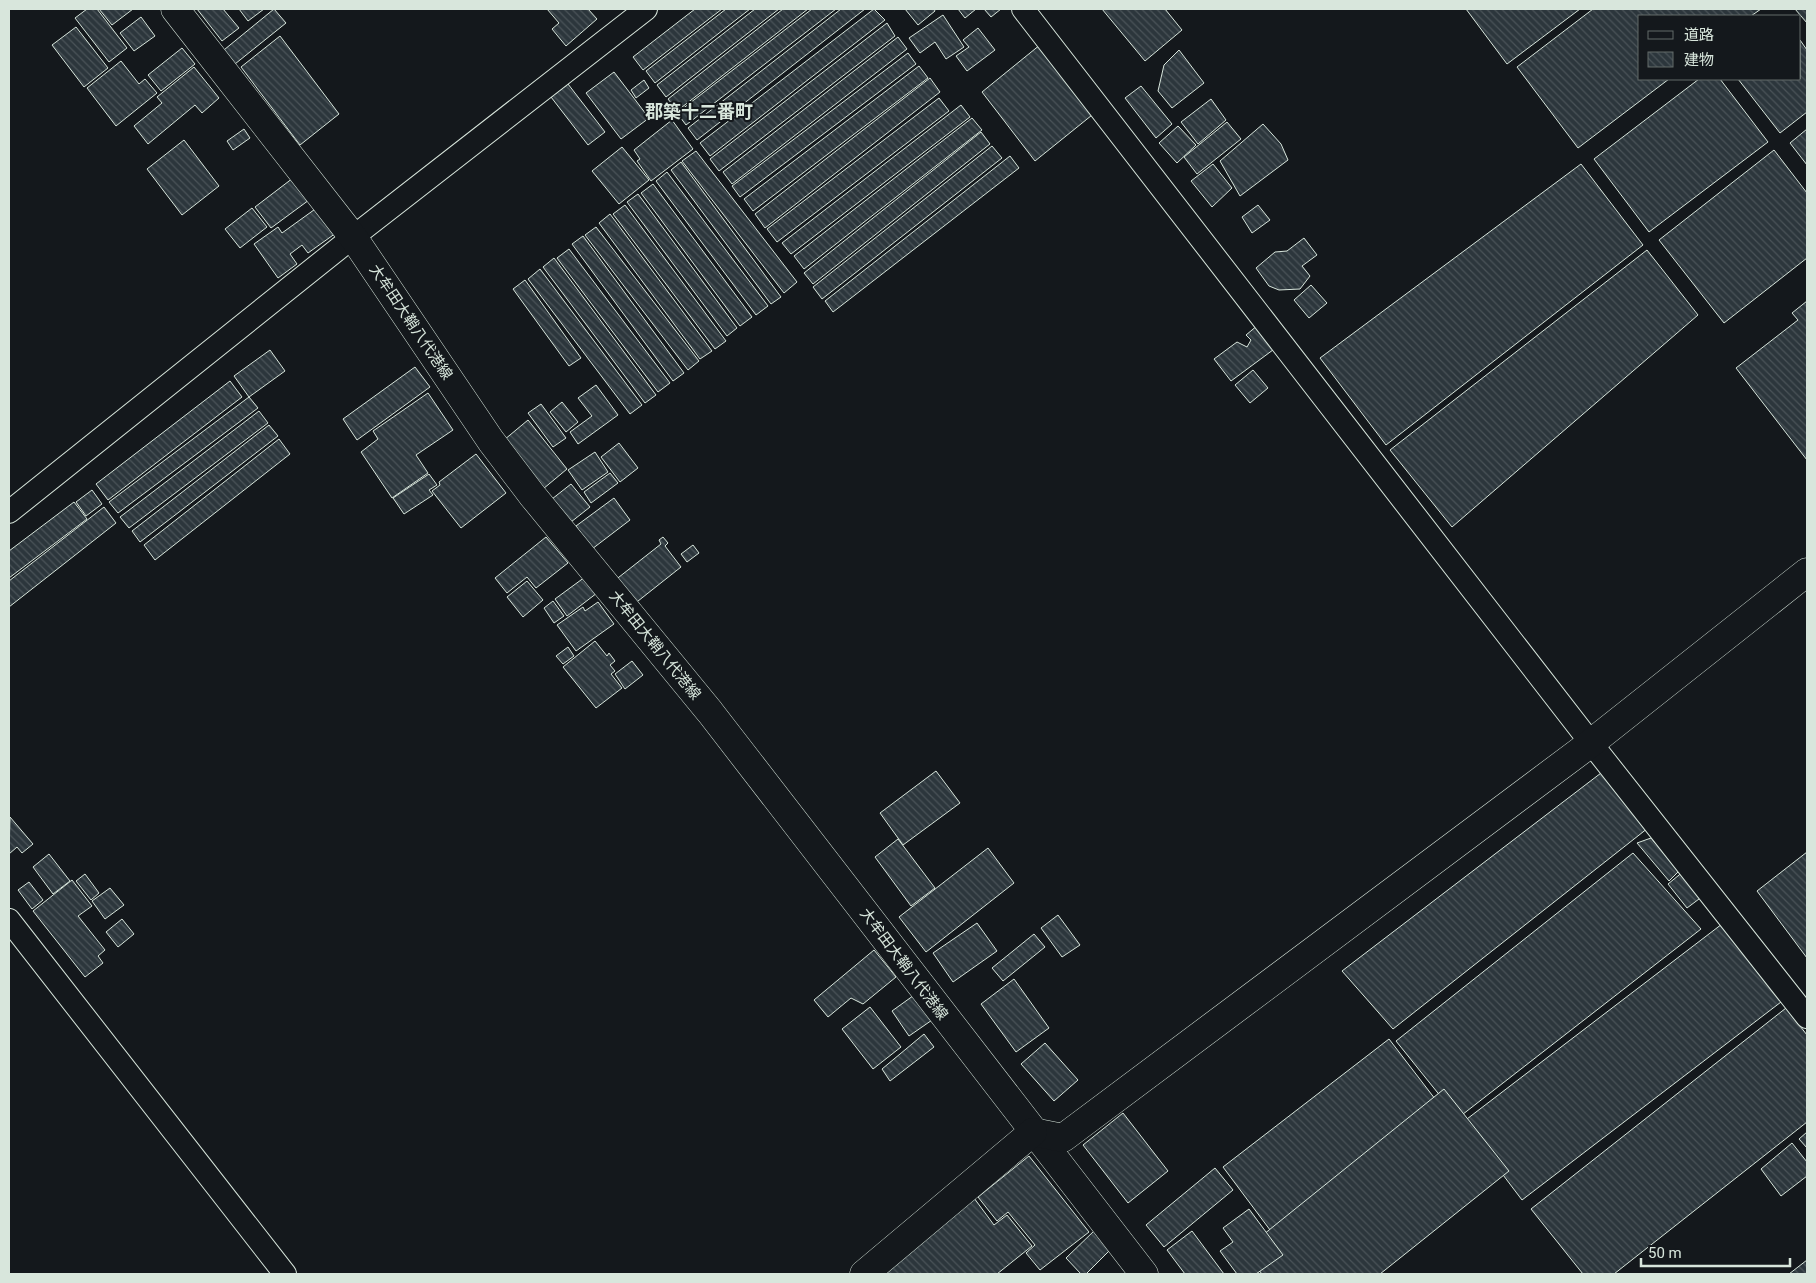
<svg xmlns="http://www.w3.org/2000/svg" width="1816" height="1283" font-family="Roboto,'Noto Sans JP',sans-serif">
<style>
.building{fill:url(#building-back-hatch);stroke:#d8e6dc}
.lines{fill:none;stroke-linecap:round;stroke-linejoin:round}
.minor-casing{stroke:#d8e6dc;stroke-width:24}
.major-casing{stroke:#d8e6dc;stroke-width:29}
.minor{stroke:#14181c;stroke-width:22}
.major{stroke:#14181c;stroke-width:28}
.labels{text-anchor:middle;dominant-baseline:central;stroke-width:4;stroke-linejoin:round;paint-order:stroke}
.street-label{font-size:15px;fill:#d8e6dc;stroke:#14181c}
.quarter-label{font-size:18px;font-weight:bold;fill:#d8e6dc;stroke:#14181c}
</style>
<defs>
<pattern id="building-back-hatch" width="6" height="6" patternUnits="userSpaceOnUse" patternTransform="scale(1.25)"><rect width="6" height="6" fill="#2c363c"/><path d="M-1 5l2 2M0 0l6 6M5-1l2 2" fill="none" stroke="#4a5358"/></pattern>
</defs>
<rect width="100%" height="100%" fill="#14181c"/>
<!-- building -->
<g class="building">
<polygon points="87,9 97,9 127,48 109,62 75,18"/>
<polygon points="99,9 133,9 112,25"/>
<polygon points="197,9 223,9 239,28 222,41"/>
<polygon points="239,9 264,9 248,21"/>
<polygon points="274,9 286,23 230,68 219,54"/>
<polygon points="547,9 588,9 597,19 566,46 552,29 559,23"/>
<polygon points="695,9 722,9 643,70 633,57"/>
<polygon points="726,9 750,9 655,83 646,71"/>
<polygon points="755,9 779,9 666,97 657,85"/>
<polygon points="783,9 808,9 677,111 668,99"/>
<polygon points="812,9 836,9 686,125 677,113"/>
<polygon points="841,9 865,9 697,140 688,128"/>
<polygon points="874,9 885,20 710,156 700,143"/>
<polygon points="905,9 934,9 935,11 918,25"/>
<polygon points="958,9 976,9 965,18"/>
<polygon points="984,9 1001,9 991,17"/>
<polygon points="1102,9 1165,9 1182,30 1145,61"/>
<polygon points="1466,9 1580,9 1507,64"/>
<polygon points="1593,9 1761,9 1751,16 1640,16 1640,79 1669,79 1578,148 1517,67"/>
<polygon points="1795,9 1807,9 1807,23"/>
<polygon points="943,15 964,47 946,59 935,42 920,53 909,38"/>
<polygon points="141,17 155,36 134,51 120,33"/>
<polygon points="887,23 895,36 719,171 710,159"/>
<polygon points="76,27 108,68 84,87 52,45"/>
<polygon points="978,28 995,50 967,71 956,56 969,47 963,40"/>
<polygon points="280,36 339,114 300,145 241,67"/>
<polygon points="898,37 907,49 732,184 723,172"/>
<polygon points="1046,40 1102,107 1035,161 982,92"/>
<polygon points="1800,40 1807,50 1807,112 1780,133 1738,79 1800,79"/>
<polygon points="182,48 195,64 161,91 148,75"/>
<polygon points="1179,50 1204,83 1172,108 1158,91 1164,65"/>
<polygon points="908,53 916,64 740,197 732,186"/>
<polygon points="121,61 139,84 145,79 157,93 116,126 87,88"/>
<polygon points="919,66 928,78 753,211 744,199"/>
<polygon points="194,67 219,98 202,113 195,105 148,144 134,126 162,103 157,97"/>
<polygon points="614,72 649,118 621,139 586,93"/>
<polygon points="930,78 940,92 765,228 755,214"/>
<polygon points="1699,79 1720,79 1768,142 1649,232 1594,159"/>
<polygon points="644,80 649,88 636,98 631,90"/>
<polygon points="568,84 605,132 588,145 551,97"/>
<polygon points="1141,86 1172,124 1156,138 1125,98"/>
<polygon points="939,98 949,111 777,242 767,229"/>
<polygon points="1211,99 1226,120 1198,144 1181,122"/>
<polygon points="961,105 970,117 791,254 782,243"/>
<polygon points="972,118 982,130 804,269 794,256"/>
<polygon points="672,120 693,149 651,181 637,161 640,159 634,150"/>
<polygon points="1227,122 1241,139 1197,174 1184,157"/>
<polygon points="1263,124 1281,144 1288,160 1240,196 1220,161"/>
<polygon points="1178,126 1196,145 1177,163 1159,143"/>
<polygon points="244,129 250,138 233,150 227,141"/>
<polygon points="1807,129 1807,165 1790,143"/>
<polygon points="981,132 990,144 813,284 804,273"/>
<polygon points="184,140 219,186 182,215 147,169"/>
<polygon points="992,146 1002,158 822,299 813,287"/>
<polygon points="622,147 649,180 619,204 592,171"/>
<polygon points="1774,150 1807,193 1807,258 1724,323 1659,240"/>
<polygon points="696,151 797,282 784,293 682,161"/>
<polygon points="1010,156 1019,168 833,312 825,301"/>
<polygon points="681,162 781,297 771,304 671,170"/>
<polygon points="1213,164 1232,188 1212,207 1191,181"/>
<polygon points="1581,164 1643,245 1386,445 1320,358"/>
<polygon points="667,172 768,306 756,315 656,181"/>
<polygon points="293,178 309,200 271,228 255,207"/>
<polygon points="653,184 752,317 740,326 641,193"/>
<polygon points="638,194 737,328 727,336 627,202"/>
<polygon points="625,205 726,341 715,349 613,214"/>
<polygon points="1258,205 1270,220 1252,233 1242,217"/>
<polygon points="318,207 336,233 308,253 302,245 290,254 297,264 278,278 254,244 278,227 282,233"/>
<polygon points="252,208 267,227 240,248 225,229"/>
<polygon points="610,214 712,351 700,359 599,223"/>
<polygon points="596,227 699,361 688,370 585,235"/>
<polygon points="583,236 684,373 673,381 572,244"/>
<polygon points="1304,238 1317,255 1302,266 1310,276 1300,289 1279,290 1269,286 1256,268 1275,252 1287,251"/>
<polygon points="569,249 670,383 658,392 557,258"/>
<polygon points="1647,250 1698,315 1452,527 1390,450"/>
<polygon points="554,258 656,395 645,403 543,267"/>
<polygon points="540,269 642,405 630,414 528,279"/>
<polygon points="525,280 581,358 569,366 513,289"/>
<polygon points="1311,285 1327,303 1309,318 1294,300"/>
<polygon points="1807,301 1807,460 1736,368 1798,320 1792,313"/>
<polygon points="1258,325 1281,344 1231,381 1214,359 1237,342 1247,347 1251,340 1246,335"/>
<polygon points="270,350 285,371 249,397 234,376"/>
<polygon points="415,367 430,387 357,440 343,419"/>
<polygon points="1253,370 1268,388 1250,403 1235,385"/>
<polygon points="230,381 242,397 108,500 96,484"/>
<polygon points="596,385 618,415 578,444 570,432 592,416 578,398"/>
<polygon points="428,393 453,430 416,455 428,473 392,498 361,452 378,439 373,431"/>
<polygon points="249,397 258,408 118,513 109,502"/>
<polygon points="562,402 578,422 566,432 550,412"/>
<polygon points="541,404 566,438 553,447 528,413"/>
<polygon points="259,411 268,423 129,528 120,517"/>
<polygon points="528,420 567,469 537,494 498,445"/>
<polygon points="269,425 278,436 140,542 132,531"/>
<polygon points="279,439 290,454 155,560 144,545"/>
<polygon points="619,443 638,468 620,482 601,457"/>
<polygon points="595,452 608,472 582,490 568,470"/>
<polygon points="476,454 506,493 461,528 432,491 440,485 439,482"/>
<polygon points="610,473 618,483 591,503 584,492"/>
<polygon points="429,474 437,485 429,490 433,495 404,514 393,498"/>
<polygon points="571,484 590,507 571,522 552,499"/>
<polygon points="92,490 102,504 86,516 76,502"/>
<polygon points="614,498 630,520 592,549 576,526"/>
<polygon points="74,502 87,519 9,578 9,551"/>
<polygon points="104,507 116,523 9,607 9,581"/>
<polygon points="546,537 568,563 536,588 527,577 507,593 495,578"/>
<polygon points="663,537 668,543 665,546 681,567 633,605 614,581 661,544 659,540"/>
<polygon points="693,545 699,553 687,562 681,554"/>
<polygon points="585,577 597,593 567,616 555,599"/>
<polygon points="527,581 543,600 523,617 507,597"/>
<polygon points="553,601 564,616 554,623 544,608"/>
<polygon points="598,602 614,624 576,651 557,625 583,607 585,611"/>
<polygon points="595,641 607,656 609,653 615,661 610,665 615,671 611,674 622,688 596,708 563,667"/>
<polygon points="568,647 574,656 563,664 556,656"/>
<polygon points="632,661 643,675 625,689 615,674"/>
<polygon points="936,771 960,803 903,845 880,813"/>
<polygon points="1601,773 1648,828 1393,1029 1342,971"/>
<polygon points="10,817 33,844 22,853 17,847 9,854"/>
<polygon points="1651,838 1679,871 1669,881 1637,843"/>
<polygon points="898,839 935,888 911,906 875,857"/>
<polygon points="988,848 1014,883 926,952 899,917"/>
<polygon points="1807,852 1807,958 1757,891"/>
<polygon points="1633,853 1701,929 1458,1118 1396,1041"/>
<polygon points="49,854 70,881 53,894 33,867"/>
<polygon points="1684,871 1703,896 1687,908 1668,884"/>
<polygon points="85,874 99,893 91,900 76,881"/>
<polygon points="72,880 92,906 78,916 105,950 98,956 103,963 85,977 33,911"/>
<polygon points="29,882 43,900 32,909 18,890"/>
<polygon points="110,888 124,905 105,919 92,901"/>
<polygon points="1058,915 1080,945 1062,957 1041,928"/>
<polygon points="122,919 134,934 118,947 106,932"/>
<polygon points="977,923 997,951 953,982 933,953"/>
<polygon points="1722,924 1781,1002 1522,1200 1463,1122"/>
<polygon points="1034,934 1045,947 1003,981 992,968"/>
<polygon points="874,950 896,977 863,1004 851,998 828,1017 814,1000"/>
<polygon points="1014,979 1049,1028 1016,1052 981,1004"/>
<polygon points="917,993 935,1018 909,1036 892,1011"/>
<polygon points="870,1007 901,1047 873,1069 842,1029"/>
<polygon points="1786,1008 1807,1035 1807,1122 1614,1274 1583,1274 1531,1209"/>
<polygon points="924,1034 934,1047 890,1081 882,1069"/>
<polygon points="1389,1039 1452,1121 1285,1250 1223,1167"/>
<polygon points="1045,1043 1078,1080 1054,1101 1021,1064"/>
<polygon points="1444,1089 1509,1171 1380,1274 1262,1274 1243,1251"/>
<polygon points="1123,1113 1168,1171 1128,1203 1083,1145"/>
<polygon points="1807,1132 1807,1148 1799,1139"/>
<polygon points="1792,1143 1807,1162 1807,1176 1781,1196 1761,1169"/>
<polygon points="1029,1156 1089,1232 1040,1270 1026,1253 1035,1245 1008,1212 997,1221 978,1197"/>
<polygon points="1215,1168 1233,1190 1164,1247 1146,1225"/>
<polygon points="974,1198 994,1225 1007,1215 1032,1246 997,1274 878,1274"/>
<polygon points="1249,1209 1283,1255 1256,1274 1237,1274 1220,1251 1233,1242 1223,1228"/>
<polygon points="1095,1230 1112,1248 1086,1274 1081,1274 1066,1258"/>
<polygon points="1192,1231 1224,1274 1185,1274 1167,1250"/>
<polygon points="1807,1260 1807,1274 1789,1274"/>
</g>
<g class="lines">
<!-- minor casing -->
<g class="minor-casing">
<g id="minor">
<polyline points="1023,9 1591,743 1807,1017"/>
<polyline points="9,512 353,237 646,9"/>
<polyline points="9,920 285,1274"/>
</g>
</g>
<!-- major casing -->
<g class="major-casing">
<g id="major">
<polyline points="175,9 353,237 491,441 532,495 710,712 1144,1274"/>
<polyline points="1033,1132 1063,1138 1591,743 1807,572"/>
<polyline points="864,1274 1033,1132"/>
</g>
</g>
<!-- minor -->
<use href="#minor" class="minor"/>
<!-- major -->
<use href="#major" class="major"/>
</g>
<g class="labels">
<!-- street labels -->
<g class="street-label">
<text transform="translate(411 322) rotate(56)">大牟田大鞘八代港線</text>
<text transform="translate(655 645) rotate(51)">大牟田大鞘八代港線</text>
<text transform="translate(904 964) rotate(53)">大牟田大鞘八代港線</text>
</g>
<!-- quarter labels -->
<g class="quarter-label">
<text x="699" y="111">郡築十二番町</text>
</g>
</g>
<!-- border -->
<rect width="1816" height="1283" fill="none" stroke="#d8e6dc" stroke-width="20"/>
<!-- legend -->
<rect x="1638" y="15" width="162" height="65" fill="#14181c" stroke="#626a69"/>
<rect x="1648" y="31" width="25" height="8" fill="#14181c" stroke="#626a69"/>
<text x="1684" y="40" font-size="15" fill="#d8e6dc">道路</text>
<rect x="1648" y="52" width="25" height="15" fill="url(#building-back-hatch)" stroke="#626a69"/>
<text x="1684" y="65" font-size="15" fill="#d8e6dc">建物</text>
<!-- scale -->
<path d="M1641 1258v8h149v-8" fill="none" stroke="#d8e6dc" stroke-width="2.5"/>
<text x="1648" y="1258" font-size="15" fill="#d8e6dc" stroke="#14181c" stroke-width="4" paint-order="stroke">50 m</text>
</svg>
